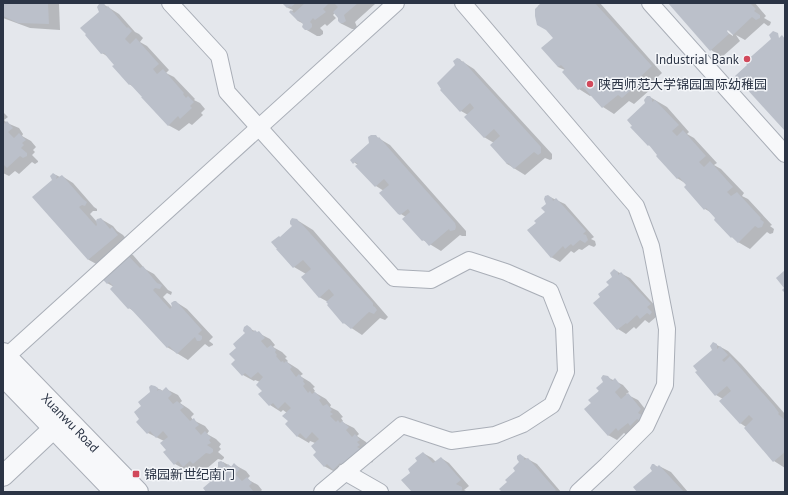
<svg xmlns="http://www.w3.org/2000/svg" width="788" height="495" font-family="'PT Sans','Noto Sans SC',sans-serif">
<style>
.shadow{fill:#0003;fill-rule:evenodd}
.building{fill:#bbc0ca}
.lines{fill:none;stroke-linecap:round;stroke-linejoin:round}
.minor-casing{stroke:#a9aeb7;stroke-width:18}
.tertiary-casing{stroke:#a9aeb7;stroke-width:22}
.minor{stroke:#f7f8fa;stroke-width:16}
.tertiary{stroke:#f7f8fa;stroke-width:20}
.poi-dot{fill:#d1495b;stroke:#f4f6f9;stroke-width:1.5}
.labels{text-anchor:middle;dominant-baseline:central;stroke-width:3;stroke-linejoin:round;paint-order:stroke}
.poi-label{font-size:13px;fill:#2b3445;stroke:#f4f6f9;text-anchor:start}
.street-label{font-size:13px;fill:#2b3445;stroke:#f4f6f9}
</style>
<rect width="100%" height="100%" fill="#e4e7ec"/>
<!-- shadow -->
<g class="shadow">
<polygon points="3,3 57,3 59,4 60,30 30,28 3,18"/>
<polygon points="284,3 374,3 375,4 355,22 357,27 355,29 352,29 340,23 339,17 335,13 333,15 336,18 327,26 325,24 320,28 323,31 323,34 320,36 317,36 305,29 304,24 298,21 291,12 293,10 288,8"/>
<polygon points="542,3 550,3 553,5 558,3 600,3 662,73 648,86 651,89 634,104 629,101 614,114 603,107 592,95 590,96 579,89 565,70 558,67 554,38 538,6"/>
<path d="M669 3H755L766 16 764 18 771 22 770 25 768 26 764 23 745 40 736 35 740 41 722 57 711 50ZM723 27 733 33V36L722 29Z"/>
<polygon points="103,4 119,14 135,32 139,34 143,38 140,42 147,46 169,70 166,73 174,77 195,99 194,100 200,103 205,109 201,113 203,115 192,125 189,123 179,131 168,125 134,87 129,84 110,58 102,53 100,12"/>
<polygon points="460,60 474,69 552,154 552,159 550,160 545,158 525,175 507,164 494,143 484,137 468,115 461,111 456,66"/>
<polygon points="650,97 667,107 689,132 687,134 694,138 717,163 714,165 721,169 744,193 742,196 748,199 772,225 770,226 774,229 773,233 770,234 767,232 750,249 738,242 726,232 712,213 705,209 688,185 677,178 653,148 649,145 632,127"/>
<polygon points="3,112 8,117 4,120 7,123 19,128 23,134 22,136 31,141 36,147 33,150 35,152 32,155 38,161 38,162 35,164 32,162 19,174 15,171 9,176 3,173"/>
<polygon points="375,136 390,145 466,231 466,236 462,236 460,235 441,251 423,240 406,217 399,213 384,191 376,186 358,165 351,160 370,143"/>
<polygon points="52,174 56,175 60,177 62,176 73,183 94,207 97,209 97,211 93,211 90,214 97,222 101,219 113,226 117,231 123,235 129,242 121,248 133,255 145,269 154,274 168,290 172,292 171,295 167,293 163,297 173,308 176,302 187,309 213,337 209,341 213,344 213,345 209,347 205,344 188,360 167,347 135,312 129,308 114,287 107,283 100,266 89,260 34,198 53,180"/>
<polygon points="546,197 550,197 565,204 594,237 591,239 595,241 596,245 594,247 589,245 582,250 579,249 574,253 571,251 560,262 551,257 537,223 546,212 548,204"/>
<polygon points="297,220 313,230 388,317 385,320 380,318 362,335 344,323 328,302 319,297 306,274 294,267 278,250 280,238 293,226"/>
<polygon points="616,271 630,278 658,309 655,312 660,317 659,319 656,317 649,323 645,320 636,329 634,327 626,334 618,329 601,297 610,285"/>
<polygon points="247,327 270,339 275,345 273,347 282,352 287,357 285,358 288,361 287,362 298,369 303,374 300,376 310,382 315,387 313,388 315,391 314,392 326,399 331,405 330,407 338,411 343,417 341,418 343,421 342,422 354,428 359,434 357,436 366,442 370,447 373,462 369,463 367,462 335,472 324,466 315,443 310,441 309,443 297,436 289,421 287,413 283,410 281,412 270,405 260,382 255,380 254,381 243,375 236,360 238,348 247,333"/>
<polygon points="717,345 728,351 741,364 785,414 785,468 774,461 745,428 746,427 740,423 723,399 716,395 713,350"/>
<polygon points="607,377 623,385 629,392 626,394 638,400 649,414 628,436 624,433 617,440 608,435 592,403"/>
<polygon points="153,386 163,391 166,389 178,395 182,401 180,403 189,409 194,414 191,417 193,420 205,426 209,431 207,434 216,439 221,444 219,447 221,449 218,452 224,457 224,458 222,460 218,459 205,470 201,467 194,472 188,469 186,470 175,464 164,441 148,433 141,419 142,406 151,393"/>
<polygon points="423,453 432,458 436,462 441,458 449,463 469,486 464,490 468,492 413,492 411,473"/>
<polygon points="520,455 537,464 561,492 503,492 521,462"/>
<polygon points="223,462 232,467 235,465 246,471 250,476 247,479 258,485 262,490 260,492 207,492 211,482"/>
<polygon points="654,465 658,467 659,466 671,472 688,492 639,492 653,471"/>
</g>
<!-- building -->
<g class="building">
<polygon points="3,3 48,3 49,24 18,23 3,16"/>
<polygon points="104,3 106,8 108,6 127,28 128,27 132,31 125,39 130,44 136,38 159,64 153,69 157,74 163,69 184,93 183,94 186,98 188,96 194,102 190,106 192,108 180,119 178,116 168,126 141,97 142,97 130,84 129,85 112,66 114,65 108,58 104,53 101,54 85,35 86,34 80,28 99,12 97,7 99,4"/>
<polygon points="282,3 296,3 291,7 290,6 287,8"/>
<polygon points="305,3 329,3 323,9 326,12 315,20 313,18 310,22 312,24 312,27 309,30 305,30 302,27 303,24 299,20 298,21 289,12 291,10 294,13"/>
<polygon points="334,3 358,3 344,15 346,21 343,23 340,23 338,21 338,18 333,12 338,7"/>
<polygon points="541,3 550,4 595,3 652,66 638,79 640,82 622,98 618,95 602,108 583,87 578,90 562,72 565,69 561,65 558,67 541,48 553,38 546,30 537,25 535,16 535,9"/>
<polygon points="668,3 750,3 756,9 754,11 760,15 760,18 756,20 752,17 733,35 728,30 727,31 729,34 710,51"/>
<polygon points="773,31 778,33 779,38 782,35 785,39 785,131 735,76 747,65 745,62 771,39 769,35"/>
<polygon points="457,58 460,59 462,62 463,61 541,147 541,153 538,155 534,152 514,169 508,163 507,164 490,145 500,136 494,129 484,138 464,117 474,108 470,103 460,112 440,90 441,89 437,83 455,65 453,61"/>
<polygon points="647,96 650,96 652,99 652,102 655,100 679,125 672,131 677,136 683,130 706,156 699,162 704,167 710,161 733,187 727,192 731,196 737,192 761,218 760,219 764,222 762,227 758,228 755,226 738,243 732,237 731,238 714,220 715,218 706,208 704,210 684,187 686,185 679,177 677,179 656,156 657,155 649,145 648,146 630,127 632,126 627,120 645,103 644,100"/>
<polygon points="7,121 13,128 8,132 14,138 19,133 26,140 22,143 24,145 21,148 27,153 27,156 23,158 20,156 7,168 4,165 3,165 3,125"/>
<polygon points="371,135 376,135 378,138 379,137 422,186 455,223 456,227 455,230 450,231 449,229 429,246 424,240 422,241 402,219 410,212 408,209 400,215 398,214 379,193 389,185 384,179 375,187 355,166 358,164 355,162 353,164 350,160 369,143 368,137"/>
<polygon points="53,173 57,176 56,179 62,175 83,199 87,202 85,206 82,205 79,207 96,226 97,225 96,221 97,219 101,218 110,229 112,227 118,235 88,260 32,197 52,180 50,176"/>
<polygon points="548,195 552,198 553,201 556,198 586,231 583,234 586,235 588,240 585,243 580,240 573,246 571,244 565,249 563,246 551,258 527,230 536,223 534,221 545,212 541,208 546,204 544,199 545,196"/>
<polygon points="292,218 297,219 300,223 301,223 373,303 373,306 375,307 377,310 374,314 369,312 351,329 344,323 343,324 327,305 328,304 326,302 334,295 329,289 319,298 301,277 311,269 303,260 293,268 276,249 277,249 271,242 279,236 280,237 292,226 290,224 290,221"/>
<polygon points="121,248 140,268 143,266 157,283 162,285 160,289 155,288 153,290 170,309 172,307 171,303 174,301 176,301 202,330 198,334 202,336 202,339 200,341 197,341 195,337 177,354 169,346 167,348 130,308 128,309 110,289 113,286 109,282 107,284 96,272"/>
<polygon points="614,269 618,272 618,275 621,272 651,304 647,307 652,312 650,315 647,313 640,319 637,315 627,324 626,323 617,330 593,303 600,297 598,294 609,285 606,282 612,277 610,273"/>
<polygon points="785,270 785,293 782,290 784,288 776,278"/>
<polygon points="247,325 251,328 253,332 255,330 257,332 259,331 265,338 261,341 267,348 271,345 276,350 275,352 277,355 276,356 281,362 283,361 284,363 286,361 292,367 290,369 296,377 299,374 304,380 303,381 305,384 303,386 308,393 310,391 312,394 315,392 321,398 319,400 323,406 327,404 332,410 330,412 333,414 330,416 336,422 338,420 340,423 342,421 349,427 346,430 352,437 355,434 360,440 357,442 360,445 357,447 362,450 343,467 340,463 333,470 327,464 324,467 313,455 316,452 311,446 319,439 312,432 306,439 300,433 297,437 285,424 288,421 282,416 291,408 285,402 278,409 273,403 269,406 258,394 262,391 256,385 263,377 258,372 251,378 245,373 242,376 231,364 235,360 229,354 236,348 233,344 245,333 243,331 244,327"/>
<polygon points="713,342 717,344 717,349 720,346 728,355 722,360 724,362 730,356 774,406 779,413 778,414 785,420 785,452 773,462 744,428 753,419 749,415 740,424 719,401 731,391 727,386 715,396 695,372 697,371 693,366 712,350 710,346"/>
<polygon points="603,375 608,376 612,381 615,378 621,386 615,392 621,399 628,393 629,394 641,409 638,413 644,416 640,421 637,419 630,426 628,423 618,431 616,428 608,436 584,409 591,403 588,400 599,391 596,388 603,382 601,378"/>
<polygon points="151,385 155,386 158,388 157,391 160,389 162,391 166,387 172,394 168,398 173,404 177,401 182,405 184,407 180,410 190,421 194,418 195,420 199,425 195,428 201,435 205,431 211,438 209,440 211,443 207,445 213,449 213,452 210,454 206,453 193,464 190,461 183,467 178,461 174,465 163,452 166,450 160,443 168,437 163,431 156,438 150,431 147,434 136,422 139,419 134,412 141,406 138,402 150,392 149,387"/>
<polygon points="423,452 433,463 441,457 461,480 456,484 462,487 462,490 460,492 455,491 453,492 412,492 401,480 410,473 408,469 417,461 415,458"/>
<polygon points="520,454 524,457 524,460 528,458 556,490 554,492 502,492 499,489 507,482 505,480 515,471 513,468 519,462 517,459 517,456"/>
<polygon points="221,461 224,463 226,467 228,464 231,467 234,463 240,469 235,474 242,481 247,477 252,483 249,486 254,492 206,492 203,488 210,482 206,478 218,467 218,462"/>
<polygon points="652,464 654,464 657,467 659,465 684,492 637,492 633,487 652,471 650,468"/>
</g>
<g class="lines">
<!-- minor casing -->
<g class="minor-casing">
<g id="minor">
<polyline points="170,3 219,56 227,92 394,278 431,280 469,260 506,272 550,291 564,327 566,372 552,405 523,424 495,435 451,441 402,425 322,492"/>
<polyline points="463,3 636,206 651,246 667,329 665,385 646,426 607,465 578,492"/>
<polyline points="650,3 785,154"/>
<polyline points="7,356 396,3"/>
<polyline points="345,472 380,492"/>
</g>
</g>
<!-- tertiary casing -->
<g class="tertiary-casing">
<g id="tertiary">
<path id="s1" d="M3 353 138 492"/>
<polyline points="3,376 115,492"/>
<polyline points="3,476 54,428 64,421"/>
</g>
</g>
<!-- minor -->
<use href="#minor" class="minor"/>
<!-- tertiary -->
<use href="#tertiary" class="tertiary"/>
</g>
<!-- markers -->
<g class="poi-dot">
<circle cx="747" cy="59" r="4"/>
<circle cx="590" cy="84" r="4"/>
<rect x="132" y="470" width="8" height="8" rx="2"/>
</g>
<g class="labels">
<!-- poi labels -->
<g class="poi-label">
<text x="739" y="59" text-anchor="end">Industrial Bank</text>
<text x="598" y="84">陕西师范大学锦园国际幼稚园</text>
<text x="144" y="474">锦园新世纪南门</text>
</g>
<!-- street labels -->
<g class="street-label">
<text stroke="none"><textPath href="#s1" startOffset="97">Xuanwu Road</textPath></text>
</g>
</g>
<!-- border -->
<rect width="788" height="495" fill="none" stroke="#2b3445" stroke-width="8"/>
</svg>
